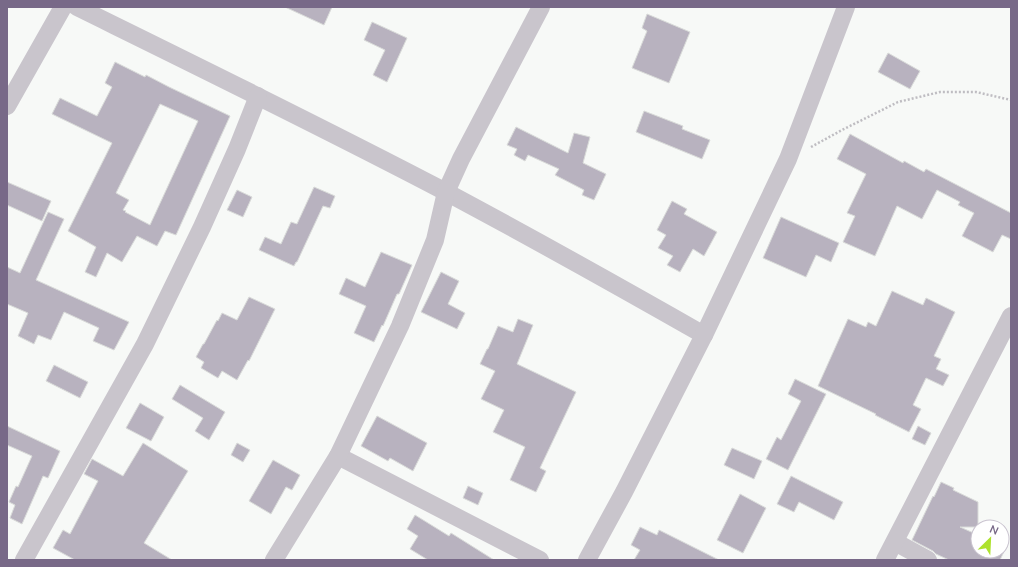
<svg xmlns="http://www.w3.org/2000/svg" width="1018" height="567" font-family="Mulish,sans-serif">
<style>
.building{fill:#b8b2bf;stroke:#d9dbd9;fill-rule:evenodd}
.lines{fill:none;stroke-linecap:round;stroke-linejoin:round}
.path{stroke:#bfbdc2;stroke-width:2.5;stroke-dasharray:2 2;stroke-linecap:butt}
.minor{stroke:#c9c5cc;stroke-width:18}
</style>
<rect width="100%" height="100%" fill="#f7f9f7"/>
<!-- building -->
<g class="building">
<polygon points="285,7 332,7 324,25"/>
<polygon points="647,14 690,32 669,83 632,68 647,31 642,28"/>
<polygon points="372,22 407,38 387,82 373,75 385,50 364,40"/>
<polygon points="888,53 920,71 910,89 878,72"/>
<path d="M115 62 145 77 146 75 169 87 230 116 176 235 165 231 157 246 137 236 122 262 107 253 96 277 85 272 96 247 68 231 112 143 52 114 60 98 97 116 112 87 105 83ZM160 104 198 121 150 225 125 212 126 211 123 210 129 200 116 193Z"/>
<polygon points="644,111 683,126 682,129 710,140 702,159 636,132"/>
<polygon points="516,127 568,153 574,133 590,137 583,163 606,174 594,200 582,195 584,190 555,175 559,169 528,155 525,161 514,155 517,149 507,145"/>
<polygon points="850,134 903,163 904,161 924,172 926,169 1011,213 1011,239 1002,235 993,252 962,236 974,213 958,205 960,202 937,190 922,219 897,206 875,256 843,242 855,216 847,213 866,174 837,159"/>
<polygon points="7,182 51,201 42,221 7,205"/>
<polygon points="314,187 335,196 330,208 323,206 297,262 296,262 294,266 259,250 265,237 281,244 291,222 297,224"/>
<polygon points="237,190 252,197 243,217 227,210"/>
<polygon points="672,201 687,209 684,214 717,232 704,256 693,249 680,272 667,265 673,256 658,248 666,235 657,230"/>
<polygon points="48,212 64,219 36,280 129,322 114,350 93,341 99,328 64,312 51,340 38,335 34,344 18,336 28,313 7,304 7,267 20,273"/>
<polygon points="781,217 839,243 831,262 816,255 806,277 763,258"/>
<polygon points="381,252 412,265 399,294 397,294 383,326 382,325 374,342 354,333 366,306 339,294 346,278 365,287"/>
<polygon points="441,272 459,281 448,304 465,313 457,329 421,312"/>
<polygon points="892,291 923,305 926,298 955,312 934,356 941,359 936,369 949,375 943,386 926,378 913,405 921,409 909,432 875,415 876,414 818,386 848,319 866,327 868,322 876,326"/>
<polygon points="249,297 275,309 249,361 248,360 237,380 222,371 218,378 201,368 204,362 196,357 203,344 204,344 217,320 218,321 222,313 237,320"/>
<polygon points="518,319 533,325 517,364 576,392 540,468 546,471 536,492 510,480 525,447 493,432 504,410 481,399 495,371 480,364 487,349 488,349 498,326 513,332"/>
<polygon points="54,365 88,382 80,398 46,381"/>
<polygon points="795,379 826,394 788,470 766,459 777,437 781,440 801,401 788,394"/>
<polygon points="180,385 225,412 209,440 195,431 203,418 172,399"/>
<polygon points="140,403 164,417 151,441 126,428"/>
<polygon points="377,416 427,443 413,471 390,458 388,461 361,446"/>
<polygon points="7,426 60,451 48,478 43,476 22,524 10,518 15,505 9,502 16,486 18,487 32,456 7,445"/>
<polygon points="918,426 931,433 925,445 912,439"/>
<polygon points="143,443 188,471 144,543 172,560 75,560 53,548 63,530 70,534 98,481 84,474 92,459 123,476"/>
<polygon points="237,443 250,450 243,462 231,455"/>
<polygon points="732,448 762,461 754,479 724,465"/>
<polygon points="273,460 300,475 292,490 286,487 271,514 249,501"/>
<polygon points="791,476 843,502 834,520 799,502 794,512 777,504"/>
<polygon points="941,482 954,488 953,490 978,502 978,527 960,527 978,535 978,551 1002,551 1002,546 1006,547 1000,560 949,560 936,554 933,551 912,540 933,496 934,497"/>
<polygon points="468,486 483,493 478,505 463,498"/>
<polygon points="740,494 766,508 743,553 717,540"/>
<polygon points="415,515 449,536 451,533 494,560 428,560 410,549 418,536 407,529"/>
<polygon points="640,527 657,535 659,530 719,560 634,560 640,550 631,545"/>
</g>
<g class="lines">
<!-- path -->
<polyline class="path" points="811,147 842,130 898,102 940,92 976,92 1011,100"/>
<!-- minor -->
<g class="minor">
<path d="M77 7C201 68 324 128 446 192 532 238 618 286 704 335"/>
<polyline points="7,106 63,7"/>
<polyline points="338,456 540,560"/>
<polyline points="895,542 928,560"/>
<polyline points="24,560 145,344 202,227 237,149 258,96"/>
<polyline points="274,560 338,456 400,326 435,240 446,192 461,159 541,7"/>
<polyline points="587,560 624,492 704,335 788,159 846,7"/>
<polyline points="885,560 1011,316"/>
</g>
</g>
<!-- border -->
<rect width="1018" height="567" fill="none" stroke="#786988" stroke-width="16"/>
<!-- north arrow -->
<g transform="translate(990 539) rotate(24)"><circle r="19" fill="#ffffff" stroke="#c9c3cf"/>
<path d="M0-3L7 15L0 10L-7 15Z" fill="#aee22e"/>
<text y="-6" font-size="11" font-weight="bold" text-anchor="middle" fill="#786988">N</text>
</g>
</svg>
